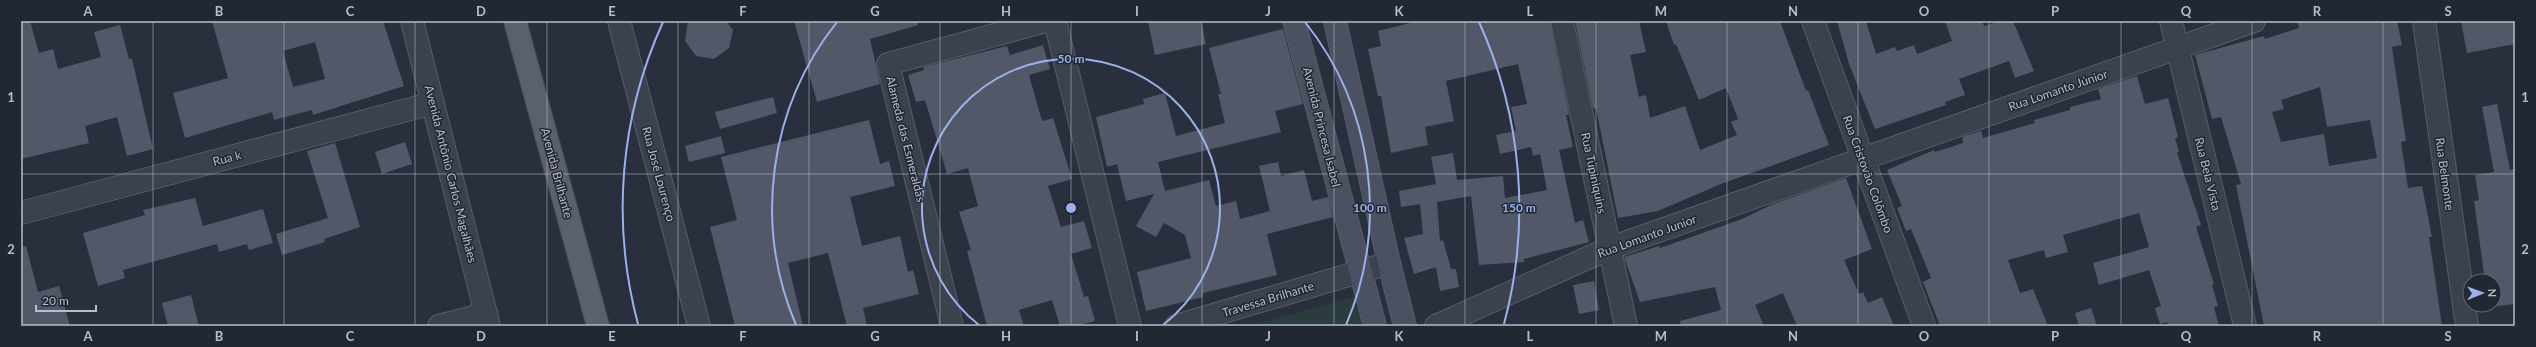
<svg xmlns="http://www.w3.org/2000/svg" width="2536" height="347" font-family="Lato,sans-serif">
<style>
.green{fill:#2b3c3f}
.building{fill:#525868;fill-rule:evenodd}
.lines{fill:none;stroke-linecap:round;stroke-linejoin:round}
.street-casing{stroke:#575d68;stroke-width:24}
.secondary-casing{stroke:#575d68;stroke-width:24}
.primary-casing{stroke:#464b57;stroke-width:24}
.street{stroke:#3c424d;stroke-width:22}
.secondary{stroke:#4b5160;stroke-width:22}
.primary{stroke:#5b606d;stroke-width:22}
.grid{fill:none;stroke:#b9bdc8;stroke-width:1;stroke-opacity:0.55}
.ring{fill:none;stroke:#9ab1eb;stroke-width:2}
.labels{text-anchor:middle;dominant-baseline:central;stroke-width:3;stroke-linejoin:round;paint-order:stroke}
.street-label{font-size:12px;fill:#b9bdc8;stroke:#212733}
.centre{fill:#9ab1eb;stroke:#212733;stroke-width:2}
.ring-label{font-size:12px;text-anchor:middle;font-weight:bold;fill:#9ab1eb;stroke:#212733;stroke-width:3;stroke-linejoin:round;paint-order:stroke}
.neatline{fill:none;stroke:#b9bdc8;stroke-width:1.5}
.grid-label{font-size:13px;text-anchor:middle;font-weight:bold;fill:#b9bdc8}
</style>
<rect width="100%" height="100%" fill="#292f3d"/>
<!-- green -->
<polygon class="green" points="1357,296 1364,326 1249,326"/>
<!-- building -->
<g class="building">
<polygon points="21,21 30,21 39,53 53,49 58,69 101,57 94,32 120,25 129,59 132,59 153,149 127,156 117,117 85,126 89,143 21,159"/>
<path d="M212 21H383L404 86 313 115 312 110 274 120 272 112 185 138 173 93 228 78ZM315 42 325 79 293 87 283 51Z"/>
<polygon points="688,21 726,21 733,30 729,48 714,59 696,56 685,41"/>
<polygon points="794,21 918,21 918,25 870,39 880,84 817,102"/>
<polygon points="1148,21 1201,21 1206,44 1155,55"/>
<polygon points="1418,21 1550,21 1569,115 1566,115 1573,147 1559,150 1575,223 1583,220 1589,242 1524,259 1524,262 1479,265 1471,196 1437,202 1440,241 1443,240 1451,269 1456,269 1459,287 1440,291 1436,267 1414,274 1404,238 1423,234 1420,204 1401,207 1399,191 1436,184 1431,157 1453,153 1457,180 1503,176 1505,198 1547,190 1540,154 1533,156 1531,147 1500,154 1496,135 1516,131 1511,107 1527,104 1518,64 1446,81 1454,121 1425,127 1428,145 1391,153 1381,96 1378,96 1368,49 1381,46 1378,31"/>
<polygon points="1575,21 1639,21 1646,52 1630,55 1639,97 1646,95 1650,118 1685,106 1700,150 1737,135 1731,122 1738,119 1726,88 1699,100 1676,44 1674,45 1666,21 1780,21 1806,91 1808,90 1829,145 1721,184 1658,211 1618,218 1596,108 1593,109"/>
<polygon points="1837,21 1866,21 1876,54 1895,47 1897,51 1914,45 1917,54 1952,41 1945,21 1982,21 1984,26 2000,21 2013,21 2034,71 2015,78 2009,61 1959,79 1965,95 1945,102 1946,105 1875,129 1849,64"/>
<path d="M2297 21H2397L2402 45 2392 47 2406 141 2401 142 2408 188 2422 186 2432 237H2429L2442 326H2264L2236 185 2241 184 2221 117 2212 119 2195 55 2264 36 2265 39 2299 28ZM2320 87 2327 127 2370 120 2377 158 2329 166 2324 134 2281 142 2272 112 2284 109 2281 100Z"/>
<polygon points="2461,21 2515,21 2515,44 2467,53"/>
<polygon points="1283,29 1303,104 1275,111 1281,132 1158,162 1165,191 1209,180 1216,206 1236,201 1240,219 1270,211 1259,166 1278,162 1281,176 1304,170 1312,201 1328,197 1333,217 1267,234 1277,275 1203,293 1203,297 1146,311 1137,272 1191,258 1185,235 1164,223 1156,237 1136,226 1154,194 1126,201 1117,164 1107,167 1096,117 1144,104 1143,99 1165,93 1176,136 1225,123 1218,94 1221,94 1209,48"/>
<polygon points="1043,45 1050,69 1029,75 1042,121 1053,118 1072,179 1048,186 1061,227 1084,221 1092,248 1071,254 1084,297 1088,296 1095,321 1076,326 1060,326 1052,300 1019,310 1024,326 987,326 967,251 971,250 959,212 978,206 968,168 947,174 925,100 916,102 908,75 924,70 923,67 1007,46 1010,55"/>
<polygon points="2137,76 2145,104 2168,98 2178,137 2175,138 2179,152 2177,153 2201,225 2196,227 2214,284 2212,285 2218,306 2214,307 2219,326 2168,326 2167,322 2160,324 2155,308 2161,306 2149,270 2099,285 2093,263 2149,247 2139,213 2063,235 2068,252 2046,258 2044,250 2008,260 2020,293 2033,289 2048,326 1940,326 1923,282 1931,278 1911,229 1906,231 1897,208 1902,206 1887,170 1934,150 1935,152 1963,143 1962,137 1981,131 1983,138 2035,123 2034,120 2070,110 2070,107 2101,99 2098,89"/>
<polygon points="773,97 777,113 720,129 715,112"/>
<polygon points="2497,104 2510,170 2515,169 2515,304 2489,307 2489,305 2494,305 2494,281 2485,281 2474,201 2479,200 2475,175 2494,172 2482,107"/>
<polygon points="869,120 880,164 889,161 895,186 850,197 862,246 900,236 908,272 913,270 919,294 863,308 867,326 847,326 828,253 788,263 803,326 735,326 710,227 737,220 721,157"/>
<polygon points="721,136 725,153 689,162 685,146"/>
<polygon points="405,142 412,164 382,174 375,152"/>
<polygon points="335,143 360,227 324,239 325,242 282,255 276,234 328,218 307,151"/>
<polygon points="1846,178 1872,249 1844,260 1859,294 1863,292 1868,303 1882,297 1894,326 1797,326 1783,293 1755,305 1764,326 1681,326 1680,321 1721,310 1715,287 1640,302 1624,257 1659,246 1660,248 1742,219 1773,204"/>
<polygon points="195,198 203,226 263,209 273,243 249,250 247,244 219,252 217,244 123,270 125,278 98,286 83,233 145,215 143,210"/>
<polygon points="26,246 38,292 59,286 70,326 21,326 21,247"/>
<polygon points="1594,281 1599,310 1579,314 1573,285"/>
<polygon points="191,295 199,326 168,326 162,303"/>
<polygon points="2091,308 2097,326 2079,326 2075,313"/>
</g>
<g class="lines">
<!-- street casing -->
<g class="street-casing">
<g id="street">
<polyline points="412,21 489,326"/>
<polyline points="619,21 699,326"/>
<polyline points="1055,21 1130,326"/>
<polyline points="1562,21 1626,326"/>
<polyline points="1813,21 1924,326"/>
<polyline points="2171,21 2245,326"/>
<polyline points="2424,21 2467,326"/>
<polyline points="21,213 433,103"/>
<polyline points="439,326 486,314"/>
<polyline points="952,326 888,64 1046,21"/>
<polyline points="1176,326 1389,263"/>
<polyline points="1436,326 1610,248 2254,21"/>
</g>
</g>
<!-- secondary casing -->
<g class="secondary-casing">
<g id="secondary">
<polyline points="1294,21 1375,326"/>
<polyline points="1335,21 1389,263 1405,326"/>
</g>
</g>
<!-- primary casing -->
<g class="primary-casing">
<polyline id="primary" points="515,21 598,326"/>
</g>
<!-- street -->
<use href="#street" class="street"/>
<!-- secondary -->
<use href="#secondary" class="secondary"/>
<!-- primary -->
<use href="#primary" class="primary"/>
</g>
<!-- grid -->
<path class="grid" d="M153 21V326M284 21V326M415 21V326M547 21V326M678 21V326M809 21V326M940 21V326M1071 21V326M1202 21V326M1334 21V326M1465 21V326M1596 21V326M1727 21V326M1858 21V326M1989 21V326M2121 21V326M2252 21V326M2383 21V326M21 174H2515"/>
<!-- distance rings -->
<g class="ring">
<path d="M979 325A149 149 0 1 1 1163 325"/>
<path d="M796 325A299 299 0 0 1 837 22M1305 22A299 299 0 0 1 1346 325"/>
<path d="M638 324A448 448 0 0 1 663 22M1479 22A448 448 0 0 1 1504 324"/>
</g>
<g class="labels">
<!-- street labels -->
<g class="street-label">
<text transform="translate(2058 90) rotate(-19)">Rua Lomanto Júnior</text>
<text transform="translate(1322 127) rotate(76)">Avenida Princesa Isabel</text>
<text transform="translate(906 139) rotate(76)">Alameda das Esmeraldas</text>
<text transform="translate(227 158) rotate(-15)">Rua k</text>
<text transform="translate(557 173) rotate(75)">Avenida Brilhante</text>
<text transform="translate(1594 173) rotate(78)">Rua Tupiniquins</text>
<text transform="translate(451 174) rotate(76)">Avenida Antônio Carlos Magalhães</text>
<text transform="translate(659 174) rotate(75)">Rua José Lourenço</text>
<text transform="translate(1868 174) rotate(70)">Rua Cristovão Colômbo</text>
<text transform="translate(2208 174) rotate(76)">Rua Bela Vista</text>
<text transform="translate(2445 174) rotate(82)">Rua Belmonte</text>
<text transform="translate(1647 236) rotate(-20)">Rua Lomanto Junior</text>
<text transform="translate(1268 299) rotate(-17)">Travessa Brilhante</text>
</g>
</g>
<circle cx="1071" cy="208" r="6" class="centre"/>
<g class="ring-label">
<text x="1071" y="63">50 m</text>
<text x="1370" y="212">100 m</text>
<text x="1519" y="212">150 m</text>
</g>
<!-- border -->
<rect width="2536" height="347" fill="none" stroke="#212733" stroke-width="44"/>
<!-- north arrow -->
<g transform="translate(2482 293) rotate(89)"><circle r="19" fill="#212733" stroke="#5e636f"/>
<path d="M0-3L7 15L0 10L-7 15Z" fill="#9ab1eb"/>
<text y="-6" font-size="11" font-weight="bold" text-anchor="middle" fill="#b9bdc8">N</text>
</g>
<!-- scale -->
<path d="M36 305v6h60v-6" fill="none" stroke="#b9bdc8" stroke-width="2"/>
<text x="42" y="305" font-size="12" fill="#b9bdc8" stroke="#212733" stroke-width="3" paint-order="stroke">20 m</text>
<rect x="22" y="22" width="2492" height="303" class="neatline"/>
<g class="grid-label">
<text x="88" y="16">A</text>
<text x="219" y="16">B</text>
<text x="350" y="16">C</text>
<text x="481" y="16">D</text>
<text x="612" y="16">E</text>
<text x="743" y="16">F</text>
<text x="875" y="16">G</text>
<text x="1006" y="16">H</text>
<text x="1137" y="16">I</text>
<text x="1268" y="16">J</text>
<text x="1399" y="16">K</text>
<text x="1530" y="16">L</text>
<text x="1661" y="16">M</text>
<text x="1793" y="16">N</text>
<text x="1924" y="16">O</text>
<text x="2055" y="16">P</text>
<text x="2186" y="16">Q</text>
<text x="2317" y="16">R</text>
<text x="2448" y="16">S</text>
<text x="11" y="102">1</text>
<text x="2525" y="102">1</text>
<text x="11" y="254">2</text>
<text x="2525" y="254">2</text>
<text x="88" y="341">A</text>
<text x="219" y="341">B</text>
<text x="350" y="341">C</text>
<text x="481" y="341">D</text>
<text x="612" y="341">E</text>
<text x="743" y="341">F</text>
<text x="875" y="341">G</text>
<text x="1006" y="341">H</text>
<text x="1137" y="341">I</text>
<text x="1268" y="341">J</text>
<text x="1399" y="341">K</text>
<text x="1530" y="341">L</text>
<text x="1661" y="341">M</text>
<text x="1793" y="341">N</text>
<text x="1924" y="341">O</text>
<text x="2055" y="341">P</text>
<text x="2186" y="341">Q</text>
<text x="2317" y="341">R</text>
<text x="2448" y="341">S</text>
</g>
</svg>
